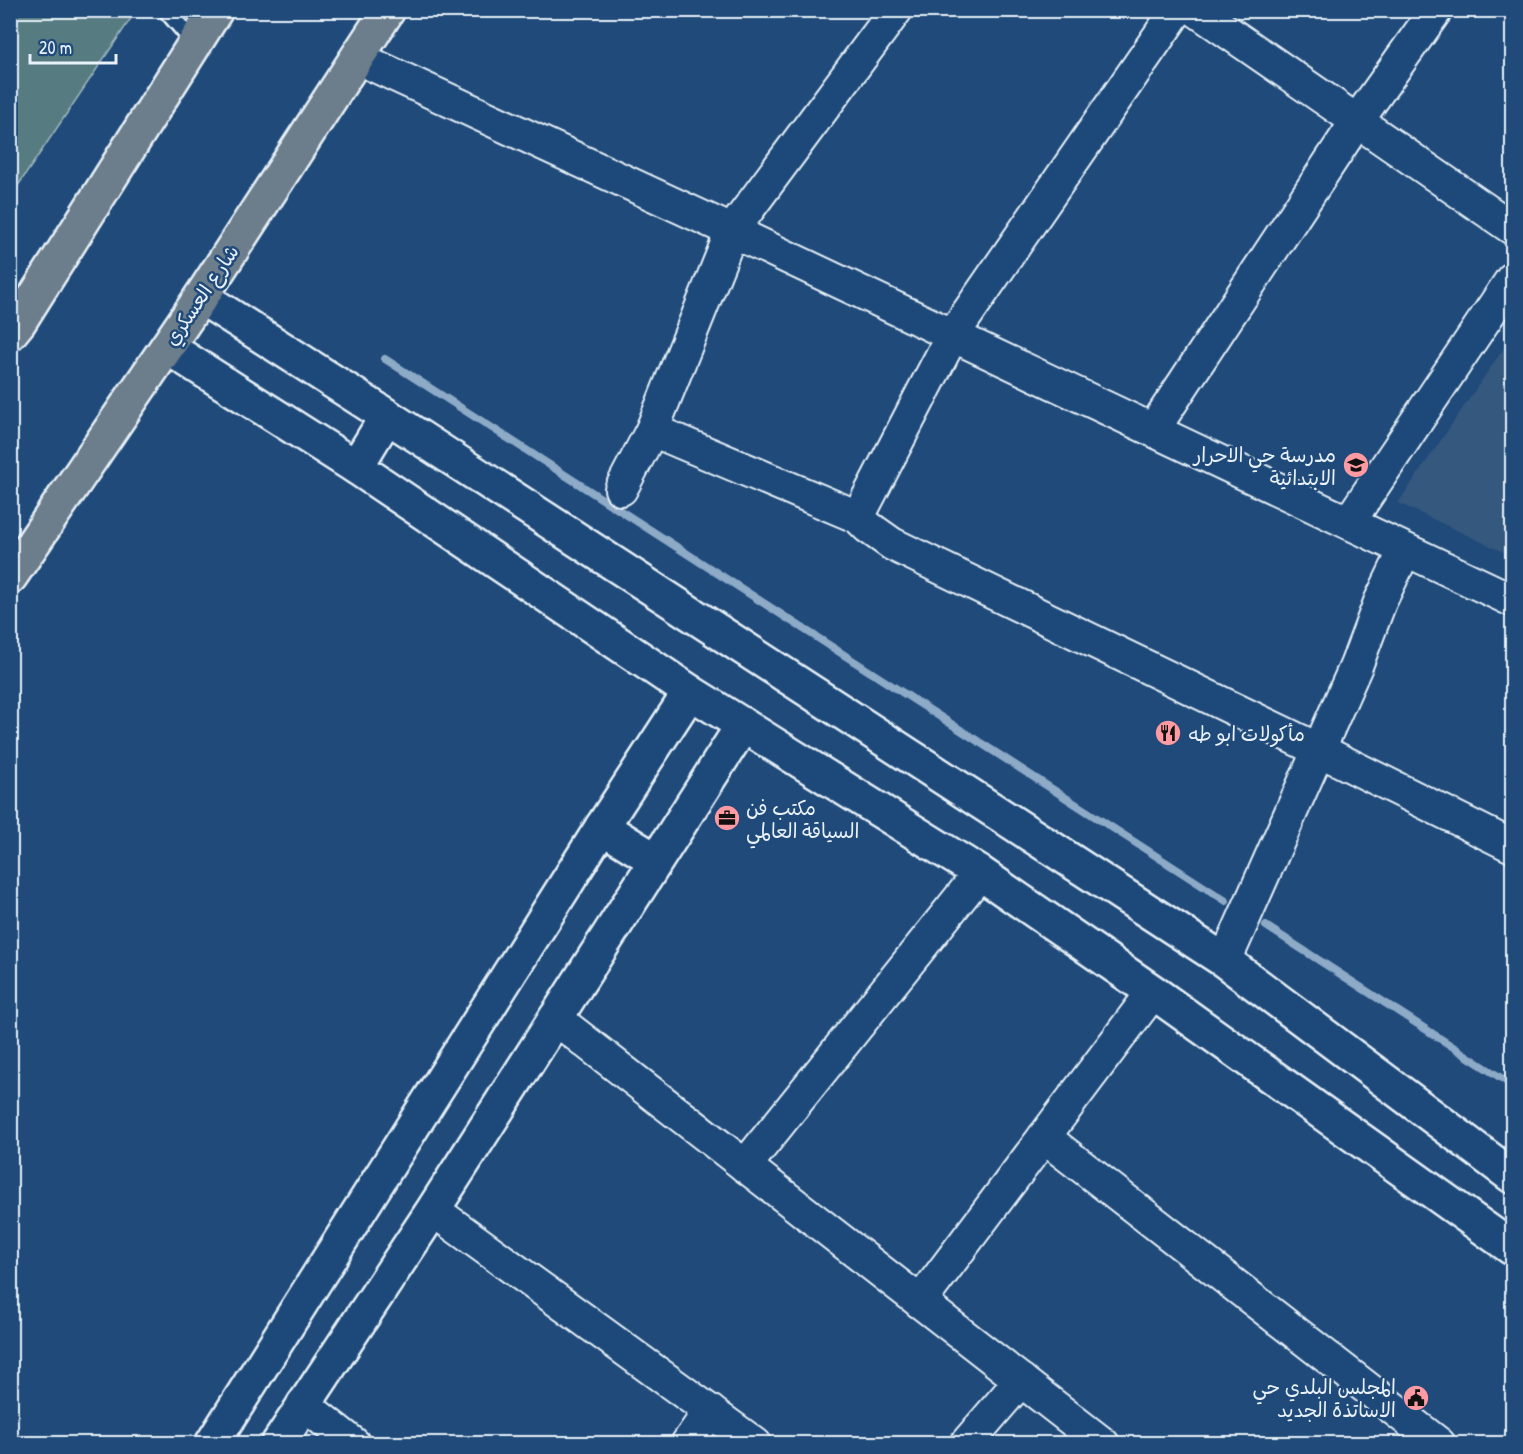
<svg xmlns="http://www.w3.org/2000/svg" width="1523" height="1454" font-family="'Patrick Hand','Playpen Sans Arabic',sans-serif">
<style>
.built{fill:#34587e}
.green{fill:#567c82;stroke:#9fb6bd;stroke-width:1.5}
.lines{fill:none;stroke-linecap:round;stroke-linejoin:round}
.stream{stroke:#8daac7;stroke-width:8}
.service-casing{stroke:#e8f1f8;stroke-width:20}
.minor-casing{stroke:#e8f1f8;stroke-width:36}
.tertiary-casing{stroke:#e8f1f8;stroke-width:38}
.primary-casing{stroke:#e8f1f8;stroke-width:38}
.service{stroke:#1f4a7a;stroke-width:15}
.minor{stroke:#1f4a7a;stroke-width:32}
.tertiary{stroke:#1f4a7a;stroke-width:33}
.primary{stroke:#6c7d8b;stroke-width:33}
.labels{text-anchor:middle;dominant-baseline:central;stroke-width:5;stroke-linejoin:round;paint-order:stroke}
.street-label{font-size:20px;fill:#e8f1f8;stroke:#1f4a7a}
.poi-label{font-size:20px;fill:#e8f1f8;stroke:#1f4a7a;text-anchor:end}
</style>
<rect width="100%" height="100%" fill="#1f4a7a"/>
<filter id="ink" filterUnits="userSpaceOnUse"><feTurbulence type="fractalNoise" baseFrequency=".0167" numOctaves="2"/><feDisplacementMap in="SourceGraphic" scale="12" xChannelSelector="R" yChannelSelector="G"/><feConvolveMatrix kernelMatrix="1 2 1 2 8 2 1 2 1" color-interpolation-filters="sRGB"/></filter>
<g filter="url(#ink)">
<!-- built -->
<polygon class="built" points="1512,336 1512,556 1398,503"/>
<!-- green -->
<polygon class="green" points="11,10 136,11 11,196 10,11"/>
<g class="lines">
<!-- stream -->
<g class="stream">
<polyline points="385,359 1226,901"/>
<polyline points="1266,926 1512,1085"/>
</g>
<!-- service casing -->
<g class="service-casing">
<polyline id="service" points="166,10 195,44"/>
</g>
<!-- minor casing -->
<g class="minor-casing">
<g id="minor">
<polyline points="1177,10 952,336 858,517 868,527 892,544 1319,750 1512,846"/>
<polyline points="1196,10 1512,228"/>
<polyline points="358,58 732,231 1512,600"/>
<polyline points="652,430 858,517"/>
<polyline points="1153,430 1357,121 1436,10"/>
<polyline points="621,489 652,430 732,231 896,10"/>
<polyline points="1349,522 1512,279"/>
<polyline points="1225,961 1356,666 1380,602 1405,550"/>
<polyline points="555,1018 1103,1444"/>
<polyline points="1044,1137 1439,1444"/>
<polyline points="745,1166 980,873"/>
<polyline points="433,1210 755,1444"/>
<polyline points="920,1302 1153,992"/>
<polyline points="303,1404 354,1444"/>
<polyline points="687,1444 710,1411"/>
<polyline points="966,1444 1021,1380"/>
</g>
</g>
<!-- tertiary casing -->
<g class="tertiary-casing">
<g id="tertiary">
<polyline points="201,297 387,416 1225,961 1512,1176"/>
<polyline points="167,347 356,467 690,692 980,873 1153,992 1512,1248"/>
<polyline points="356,467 387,416"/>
<polyline points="602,827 655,860"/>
<polyline points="212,1444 602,827 690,692"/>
<polyline points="278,1444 433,1210 743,725"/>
</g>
</g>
<!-- primary casing -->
<g class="primary-casing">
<g id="primary">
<polyline points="10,333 19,322 216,10"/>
<polyline points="10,577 201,297 388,10"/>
</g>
</g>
<!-- service -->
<use href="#service" class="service"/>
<!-- minor -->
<use href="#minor" class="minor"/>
<!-- tertiary -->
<use href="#tertiary" class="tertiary"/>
<!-- primary -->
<use href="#primary" class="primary"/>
</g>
</g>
<!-- icons -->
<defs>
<g id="school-disc" transform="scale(1.35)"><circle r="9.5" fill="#ff9aa2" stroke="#1f4a7a"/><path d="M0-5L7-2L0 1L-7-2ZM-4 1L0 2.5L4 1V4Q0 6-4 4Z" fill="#111"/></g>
<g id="restaurant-disc" transform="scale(1.35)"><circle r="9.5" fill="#ff9aa2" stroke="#1f4a7a"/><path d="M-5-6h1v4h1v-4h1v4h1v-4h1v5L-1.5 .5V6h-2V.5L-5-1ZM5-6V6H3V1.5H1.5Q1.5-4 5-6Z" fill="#111"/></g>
<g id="office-disc" transform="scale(1.35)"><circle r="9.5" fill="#ff9aa2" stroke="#1f4a7a"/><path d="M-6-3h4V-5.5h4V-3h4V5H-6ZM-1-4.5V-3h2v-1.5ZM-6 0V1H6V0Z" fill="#111"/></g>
<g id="civic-disc" transform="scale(1.35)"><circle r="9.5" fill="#ff9aa2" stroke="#1f4a7a"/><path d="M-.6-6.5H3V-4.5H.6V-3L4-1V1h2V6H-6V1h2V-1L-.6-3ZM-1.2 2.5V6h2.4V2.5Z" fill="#111"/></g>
</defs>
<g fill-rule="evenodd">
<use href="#school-disc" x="1356" y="465"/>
<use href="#restaurant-disc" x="1168" y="733"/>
<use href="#office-disc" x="727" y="818"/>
<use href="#civic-disc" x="1416" y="1398"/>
</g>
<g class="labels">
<!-- street labels -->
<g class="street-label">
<text transform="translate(201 295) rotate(-56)">شارع العسكري</text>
</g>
<!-- poi labels -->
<g class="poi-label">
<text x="1336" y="454">مدرسة حي الاحرار<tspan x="1336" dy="23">الابتدائية</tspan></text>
<text x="1188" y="733" text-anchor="start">مأكولات ابو طه</text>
<text x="746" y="807" text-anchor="start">مكتب فن<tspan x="746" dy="23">السياقة العالمي</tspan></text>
<text x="1396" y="1386">المجلس البلدي حي<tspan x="1396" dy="23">الاساتذة الجديد</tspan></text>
</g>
</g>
<!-- margin -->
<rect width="1523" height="1454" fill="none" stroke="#1f4a7a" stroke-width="36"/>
<rect x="18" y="18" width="1487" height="1418" fill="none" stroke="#e8f1f8" stroke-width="2" filter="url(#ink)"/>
<!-- scale -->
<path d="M30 54v9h86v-9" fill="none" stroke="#e8f1f8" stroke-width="3"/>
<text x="39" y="54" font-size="18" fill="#e8f1f8" stroke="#1f4a7a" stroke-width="4.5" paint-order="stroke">20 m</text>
</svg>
